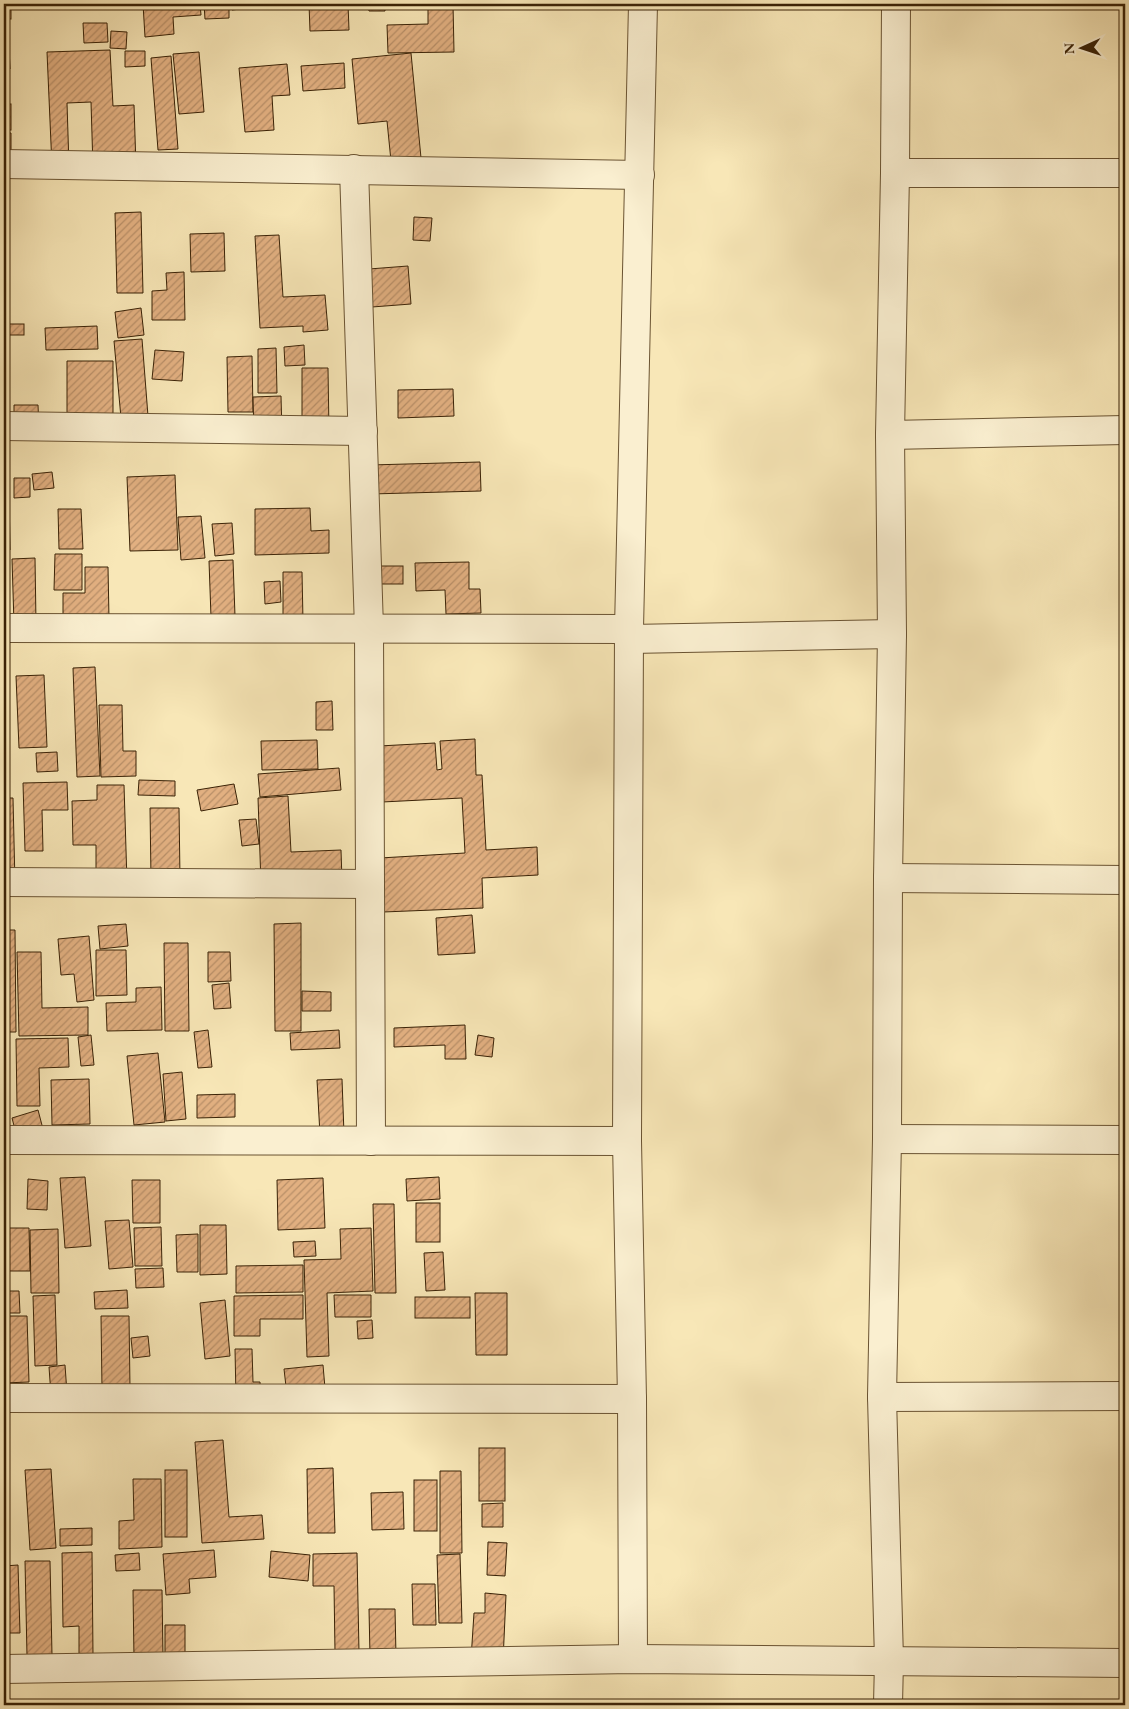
<svg xmlns="http://www.w3.org/2000/svg" width="1129" height="1709" font-family="'EB Garamond',serif">
<style>
.building{fill:url(#building-hatch);stroke:#3a2206}
.lines{fill:none;stroke-linecap:round;stroke-linejoin:round}
.minor-casing{stroke:#6a5332;stroke-width:30}
.minor{stroke:#faefd0;stroke-width:28}
</style>
<defs>
<pattern id="building-hatch" width="6" height="6" patternUnits="userSpaceOnUse" patternTransform="scale(1.25)"><rect width="6" height="6" fill="#e2b081"/><path d="M-1 1l2-2M0 6l6-6M5 7l2-2" fill="none" stroke="#b88f68"/></pattern>
</defs>
<rect width="100%" height="100%" fill="#f8e7b7"/>
<filter id="stains"><feTurbulence type="fractalNoise" baseFrequency=".004" numOctaves="4"/><feColorMatrix values="0 0 0 0 .2 0 0 0 0 .09 0 0 0 0 .02 0 0 0 .5 -.17"/></filter>
<radialGradient id="worn" r=".72"><stop offset=".6" stop-color="#630" stop-opacity="0"/><stop offset="1" stop-color="#630" stop-opacity=".3"/></radialGradient>
<!-- building -->
<g class="building">
<rect x="4" y="4" width="7" height="15"/>
<polygon points="143,4 200,4 201,15 173,17 174,34 145,37"/>
<polygon points="204,4 229,4 229,18 205,19"/>
<polygon points="231,4 248,4 249,8 232,10"/>
<polygon points="309,4 348,4 349,30 310,31"/>
<polygon points="368,4 385,4 385,11 369,11"/>
<polygon points="428,4 453,4 454,52 388,53 387,25 428,24"/>
<polygon points="83,23 107,23 108,42 84,43"/>
<polygon points="111,31 127,32 126,49 110,48"/>
<polygon points="9,48 10,69 4,70 4,49"/>
<polygon points="110,50 113,106 134,105 136,167 93,168 91,102 67,103 69,166 52,167 47,52"/>
<polygon points="125,51 145,51 145,66 125,67"/>
<polygon points="199,52 204,112 179,114 173,54"/>
<polygon points="411,53 421,158 391,161 387,121 358,124 352,59"/>
<polygon points="171,56 178,149 158,150 151,58"/>
<polygon points="344,63 345,88 303,91 301,66"/>
<polygon points="287,64 290,95 272,96 274,130 245,132 239,68"/>
<rect x="4" y="104" width="7" height="26"/>
<polygon points="4,133 11,133 11,166 4,165"/>
<polygon points="141,212 143,293 117,293 115,213"/>
<polygon points="414,217 432,218 430,241 413,240"/>
<polygon points="224,233 225,271 191,272 190,234"/>
<polygon points="279,235 283,297 325,295 328,330 303,332 303,326 260,328 255,236"/>
<polygon points="408,266 411,304 372,307 369,269"/>
<polygon points="184,272 185,320 152,320 152,291 167,290 166,273"/>
<polygon points="141,308 144,335 118,338 115,312"/>
<rect x="4" y="324" width="20" height="11"/>
<polygon points="97,326 98,349 46,350 45,328"/>
<polygon points="142,339 149,429 121,418 114,341"/>
<polygon points="304,345 305,365 285,366 284,347"/>
<polygon points="276,348 277,393 258,393 258,349"/>
<polygon points="155,350 184,352 182,381 152,379"/>
<polygon points="252,356 253,412 228,412 227,357"/>
<polygon points="67,361 113,361 113,415 67,416"/>
<polygon points="302,368 328,368 329,433 302,434"/>
<polygon points="453,389 454,416 398,418 398,390"/>
<polygon points="281,396 282,434 254,435 253,397"/>
<polygon points="14,405 38,405 39,428 14,428"/>
<polygon points="480,462 481,491 371,494 370,465"/>
<polygon points="52,472 54,488 34,490 32,474"/>
<polygon points="175,475 178,550 130,551 127,477"/>
<polygon points="14,478 30,478 30,497 14,498"/>
<polygon points="9,492 10,550 4,550 4,493"/>
<polygon points="310,508 311,531 329,530 329,553 255,555 255,509"/>
<polygon points="58,509 81,509 83,549 59,549"/>
<polygon points="201,516 205,558 181,560 178,517"/>
<polygon points="232,523 234,554 215,556 212,524"/>
<polygon points="55,554 82,554 82,590 54,590"/>
<polygon points="35,558 36,623 14,624 12,559"/>
<polygon points="233,560 235,616 211,617 209,561"/>
<polygon points="469,562 469,589 480,589 481,613 446,614 445,590 416,591 415,563"/>
<rect x="376" y="566" width="27" height="18"/>
<polygon points="85,567 108,567 109,619 63,619 63,593 85,593"/>
<polygon points="283,572 302,572 303,621 283,621"/>
<polygon points="280,581 281,602 265,604 264,582"/>
<polygon points="95,667 100,776 77,777 73,668"/>
<polygon points="44,675 47,747 19,748 16,676"/>
<polygon points="332,701 333,730 316,730 316,702"/>
<polygon points="99,705 122,705 123,751 136,751 136,776 101,777"/>
<polygon points="475,739 476,775 482,775 486,850 537,847 538,875 482,878 483,908 383,912 380,858 465,853 462,798 382,802 379,746 435,743 437,770 442,769 440,741"/>
<polygon points="317,740 318,769 262,770 261,741"/>
<polygon points="57,752 58,771 37,772 36,753"/>
<polygon points="339,768 341,790 260,797 258,774"/>
<polygon points="139,780 175,781 175,796 138,795"/>
<polygon points="67,782 68,810 42,810 43,851 25,851 23,783"/>
<polygon points="234,784 238,804 201,811 197,790"/>
<polygon points="97,785 124,785 127,882 96,882 96,845 73,845 72,801 97,800"/>
<polygon points="288,796 291,852 341,850 342,881 261,884 258,798"/>
<polygon points="4,798 13,798 15,884 4,884"/>
<polygon points="150,808 179,808 180,878 151,878"/>
<polygon points="256,819 259,844 242,846 239,820"/>
<polygon points="472,915 475,953 438,955 436,918"/>
<polygon points="301,923 301,1031 275,1031 274,924"/>
<polygon points="126,924 128,946 100,949 98,926"/>
<polygon points="4,930 15,930 16,1032 4,1032"/>
<polygon points="89,936 94,1000 77,1002 74,974 61,975 58,939"/>
<polygon points="164,943 188,943 189,1031 165,1031"/>
<polygon points="96,950 126,950 127,995 96,996"/>
<polygon points="17,952 41,952 42,1008 88,1007 88,1035 19,1036"/>
<polygon points="208,952 230,952 231,981 208,982"/>
<polygon points="229,983 231,1008 214,1009 212,985"/>
<polygon points="161,987 162,1030 107,1031 106,1003 136,1002 136,988"/>
<polygon points="302,991 331,992 331,1011 302,1011"/>
<polygon points="465,1025 466,1059 445,1059 445,1045 394,1047 394,1028"/>
<polygon points="208,1030 212,1067 198,1068 194,1032"/>
<polygon points="339,1030 340,1048 291,1050 290,1033"/>
<polygon points="91,1035 94,1065 81,1066 78,1037"/>
<polygon points="478,1035 494,1038 492,1057 475,1055"/>
<polygon points="68,1038 69,1067 39,1068 40,1106 17,1106 16,1039"/>
<polygon points="158,1053 165,1122 134,1125 127,1056"/>
<polygon points="182,1072 186,1119 166,1121 163,1074"/>
<polygon points="89,1079 90,1124 52,1125 51,1080"/>
<polygon points="342,1079 344,1134 320,1135 317,1080"/>
<polygon points="235,1094 235,1117 197,1118 197,1095"/>
<polygon points="38,1110 43,1129 17,1137 12,1118"/>
<polygon points="85,1177 91,1246 65,1248 60,1178"/>
<polygon points="439,1177 440,1199 407,1201 406,1179"/>
<polygon points="323,1178 325,1228 278,1230 277,1180"/>
<polygon points="28,1179 48,1181 47,1210 27,1209"/>
<polygon points="132,1180 160,1180 160,1223 133,1223"/>
<rect x="416" y="1203" width="24" height="39"/>
<polygon points="373,1204 394,1204 396,1293 375,1293"/>
<polygon points="129,1220 133,1267 109,1269 105,1221"/>
<polygon points="200,1225 226,1225 227,1274 200,1275"/>
<polygon points="161,1227 162,1266 135,1266 134,1228"/>
<polygon points="4,1228 29,1228 30,1271 4,1271"/>
<polygon points="371,1228 373,1291 327,1293 329,1356 307,1357 304,1260 341,1259 340,1229"/>
<polygon points="58,1229 59,1293 31,1293 30,1230"/>
<polygon points="198,1234 198,1272 177,1272 176,1235"/>
<polygon points="315,1241 316,1256 294,1257 293,1242"/>
<polygon points="443,1252 445,1290 426,1291 424,1253"/>
<polygon points="303,1265 303,1292 236,1293 236,1266"/>
<polygon points="163,1268 164,1287 136,1288 135,1269"/>
<polygon points="127,1290 128,1308 95,1309 94,1292"/>
<polygon points="4,1291 19,1291 20,1313 4,1313"/>
<polygon points="475,1293 507,1293 507,1355 476,1355"/>
<polygon points="55,1295 57,1365 35,1366 33,1296"/>
<polygon points="303,1295 303,1319 260,1319 260,1336 234,1336 234,1296"/>
<polygon points="334,1295 371,1295 371,1317 335,1317"/>
<rect x="415" y="1297" width="55" height="21"/>
<polygon points="225,1300 230,1356 205,1359 200,1303"/>
<polygon points="4,1316 27,1316 29,1382 4,1383"/>
<polygon points="101,1316 129,1316 130,1388 102,1389"/>
<polygon points="372,1320 373,1338 358,1339 357,1321"/>
<polygon points="148,1336 150,1356 133,1358 131,1338"/>
<polygon points="235,1349 252,1349 253,1382 260,1382 261,1398 236,1398"/>
<polygon points="65,1365 67,1393 51,1395 49,1367"/>
<polygon points="323,1365 326,1400 288,1404 284,1369"/>
<polygon points="223,1440 229,1517 262,1515 264,1539 202,1543 195,1442"/>
<rect x="479" y="1448" width="26" height="53"/>
<polygon points="333,1468 335,1533 308,1533 307,1469"/>
<polygon points="51,1469 56,1548 30,1550 25,1470"/>
<rect x="165" y="1470" width="22" height="67"/>
<polygon points="440,1471 461,1471 462,1553 440,1553"/>
<polygon points="133,1479 161,1479 162,1547 119,1549 119,1521 134,1520"/>
<rect x="414" y="1480" width="23" height="51"/>
<polygon points="403,1492 404,1529 372,1530 371,1493"/>
<polygon points="503,1503 503,1527 482,1527 482,1504"/>
<polygon points="92,1528 92,1545 60,1546 60,1529"/>
<polygon points="488,1542 507,1543 505,1576 487,1575"/>
<polygon points="214,1550 216,1577 189,1579 190,1593 166,1595 163,1554"/>
<polygon points="271,1551 310,1555 308,1581 269,1577"/>
<polygon points="92,1552 93,1655 79,1655 79,1626 63,1627 62,1553"/>
<polygon points="139,1553 140,1570 116,1571 115,1555"/>
<polygon points="357,1553 359,1652 335,1652 334,1586 313,1586 313,1554"/>
<polygon points="460,1554 462,1623 439,1623 437,1555"/>
<polygon points="25,1561 50,1561 52,1655 27,1656"/>
<polygon points="18,1565 20,1633 4,1633 4,1566"/>
<polygon points="412,1584 435,1584 436,1625 413,1625"/>
<polygon points="133,1590 162,1590 163,1659 134,1659"/>
<polygon points="485,1593 506,1595 503,1661 471,1659 474,1613 485,1613"/>
<polygon points="369,1609 395,1609 396,1656 370,1656"/>
<polygon points="165,1625 185,1625 185,1657 165,1658"/>
</g>
<g class="lines">
<!-- minor casing -->
<g class="minor-casing">
<g id="minor">
<polyline points="4,164 640,175"/>
<polyline points="354,169 369,628 371,1141"/>
<polyline points="895,173 1125,173"/>
<polyline points="4,426 363,431"/>
<polyline points="890,435 1125,430"/>
<polyline points="4,628 629,629"/>
<polyline points="630,639 892,634"/>
<polyline points="888,878 1125,880"/>
<polyline points="4,882 370,884"/>
<polyline points="887,1139 1125,1140"/>
<polyline points="4,1140 627,1141"/>
<polyline points="882,1397 1125,1396"/>
<polyline points="4,1398 632,1399"/>
<polyline points="633,1659 632,1399 627,1141 629,629 643,4"/>
<polyline points="4,1669 633,1659 1125,1663"/>
<polyline points="888,1705 889,1660 882,1397 887,1139 888,878 892,634 890,435 895,173 896,4"/>
</g>
</g>
<!-- minor -->
<use href="#minor" class="minor"/>
</g>
<!-- margin -->
<rect width="1129" height="1709" fill="none" stroke="#f8e7b7" stroke-width="20"/>
<rect x="5" y="5" width="1119" height="1699" fill="none" stroke="#3a2206" stroke-width="2.5"/>
<rect x="10" y="10" width="1109" height="1689" fill="none" stroke="#3a2206"/>
<!-- north arrow -->
<g transform="translate(1082 48) rotate(267)" stroke="#faefd0" stroke-width="4" paint-order="stroke">
<path d="M0-4L9 19L0 12L-9 19Z" fill="#3a2206"/>
<text y="-8" font-size="14" font-weight="bold" text-anchor="middle" fill="#3a2206">N</text>
</g>
<rect width="100%" height="100%" filter="url(#stains)"/>
<rect width="100%" height="100%" fill="url(#worn)"/>
</svg>
